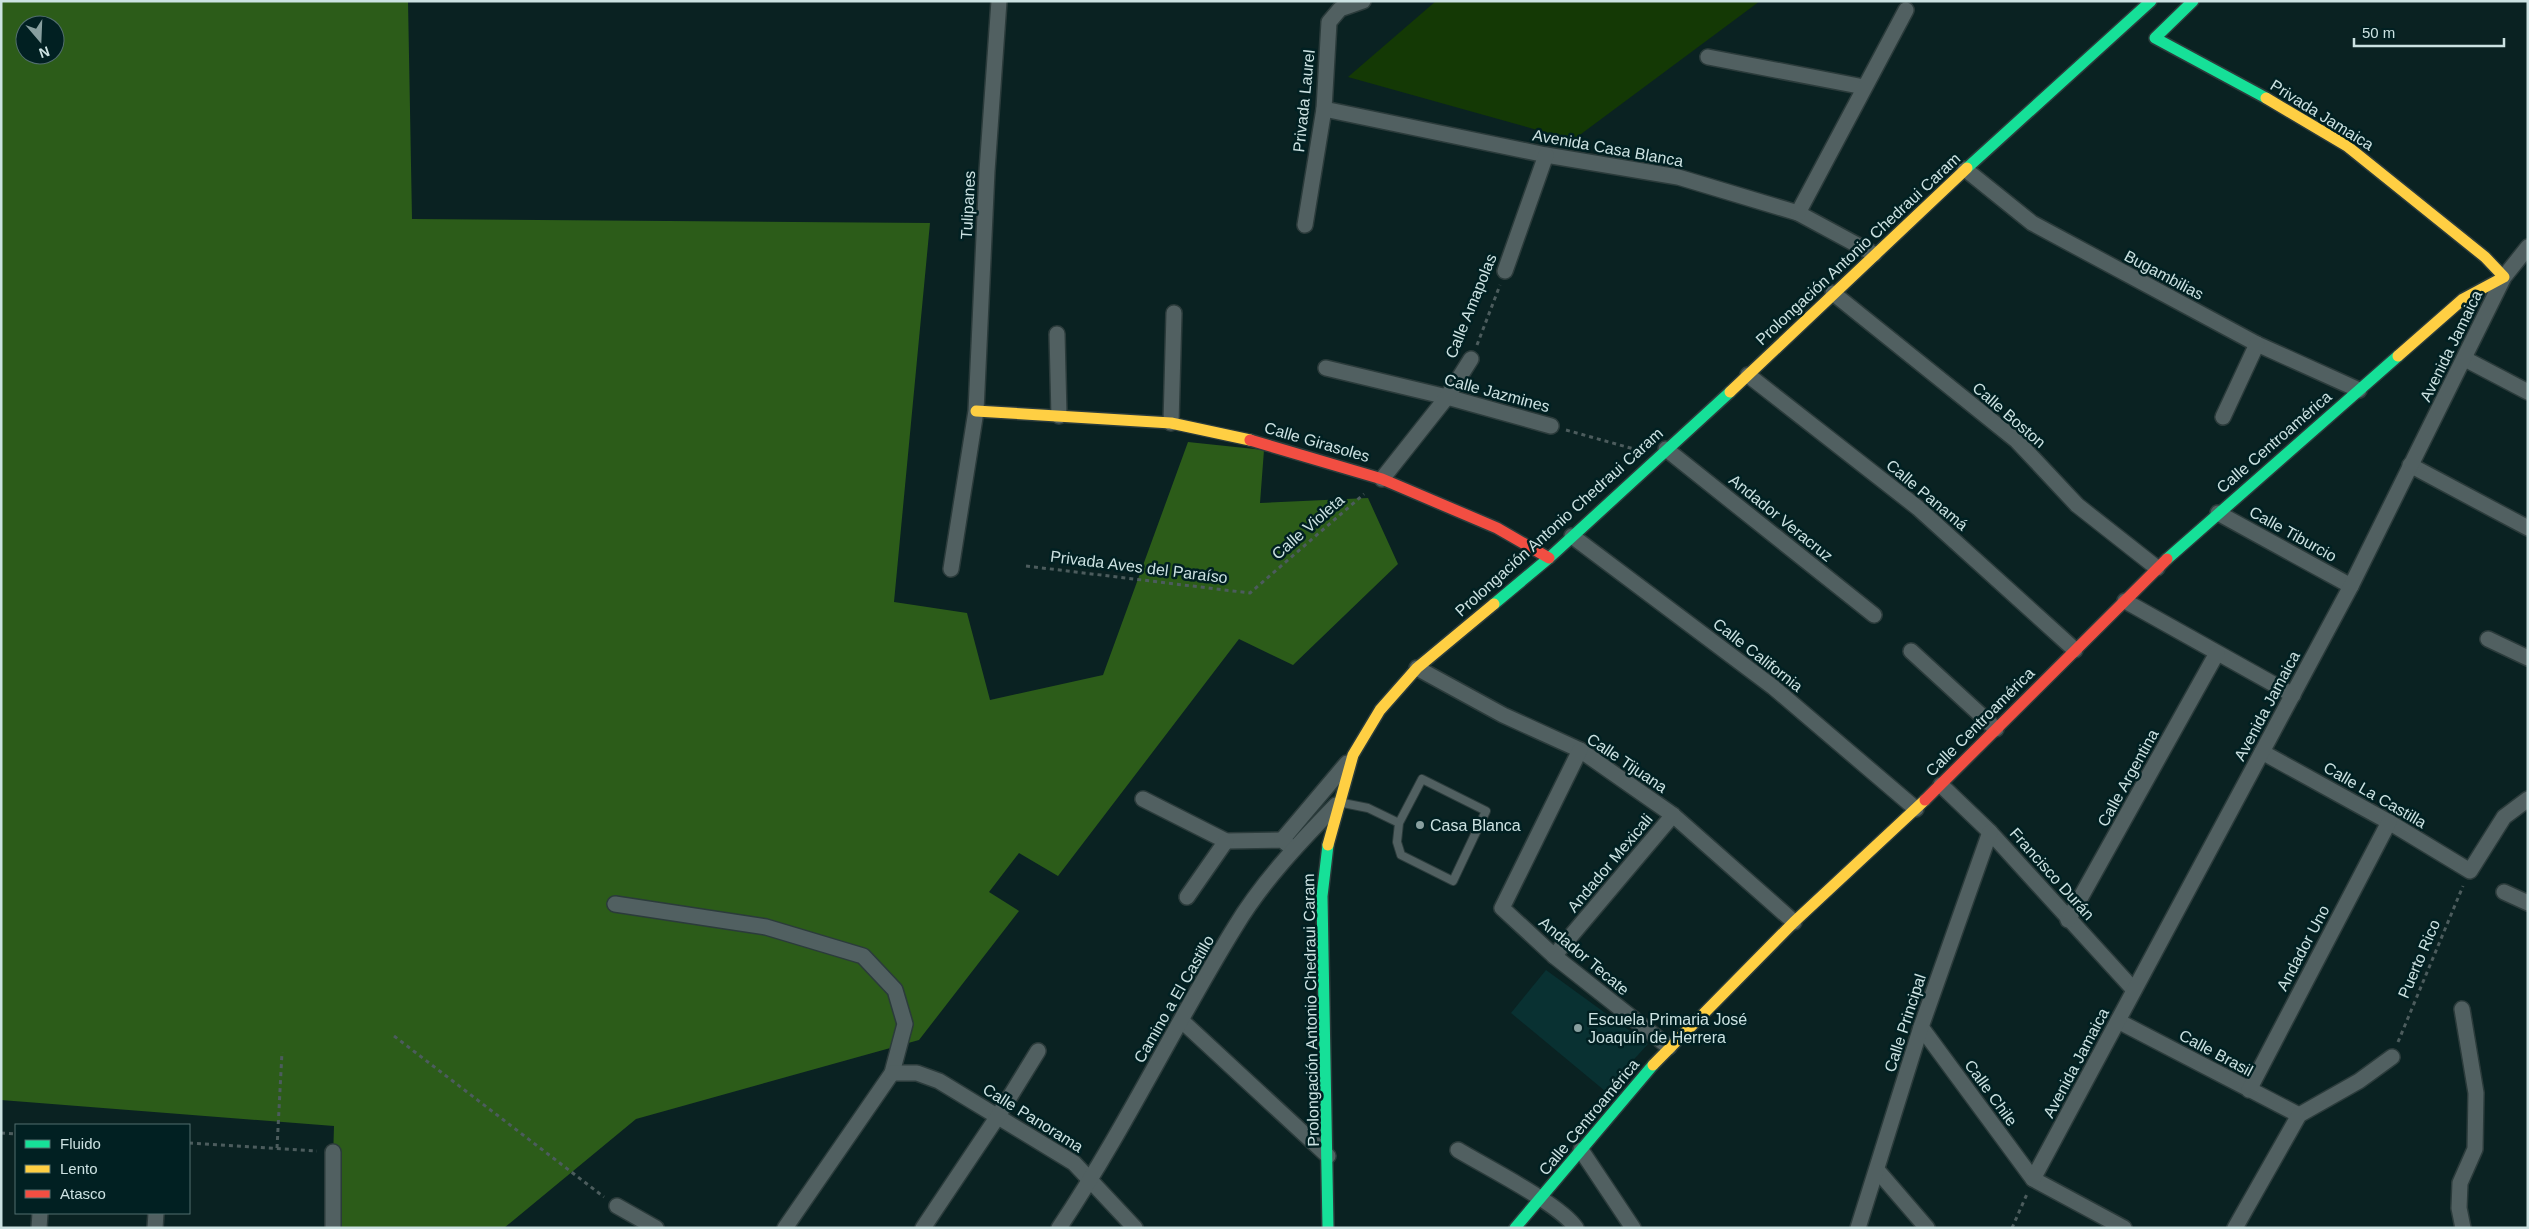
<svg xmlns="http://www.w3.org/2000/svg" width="2529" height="1229" font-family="Arial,sans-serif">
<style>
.built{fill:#093132}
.green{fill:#143905}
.forest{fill:#2c5c19;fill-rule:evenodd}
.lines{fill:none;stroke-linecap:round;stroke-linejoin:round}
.lane-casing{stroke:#2b3b3b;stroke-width:10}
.street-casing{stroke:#2b3b3b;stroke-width:18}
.fast-casing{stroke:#2b3b3b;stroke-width:14}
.slow-casing{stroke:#2b3b3b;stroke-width:14}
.jam-casing{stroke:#2b3b3b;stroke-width:14}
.path{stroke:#4c5c5d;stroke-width:3;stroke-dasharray:4 4;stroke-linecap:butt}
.lane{stroke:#516061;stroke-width:8}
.street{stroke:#516061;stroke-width:15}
.fast{stroke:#16e098;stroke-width:11}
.slow{stroke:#ffcf43;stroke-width:11}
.jam{stroke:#f24e42;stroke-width:11}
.poi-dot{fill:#889f9f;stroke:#012022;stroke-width:2}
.labels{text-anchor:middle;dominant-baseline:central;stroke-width:5;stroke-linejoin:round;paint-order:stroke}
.street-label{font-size:16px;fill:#cce2e2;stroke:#012022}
.poi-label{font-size:16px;fill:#cce2e2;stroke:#012022;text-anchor:start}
</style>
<rect width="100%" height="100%" fill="#0a2222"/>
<!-- built -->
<polygon class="built" points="1546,970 1648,1044 1605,1091 1511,1013"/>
<!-- green -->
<polygon class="green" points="1436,1 1760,1 1573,140 1348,77"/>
<!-- forest -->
<path class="forest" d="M1 1H408L412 219 930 223 894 602 967 613 990 700 1103 675 1188 442 1264 450 1260 503 1368 498 1398 564 1293 665 1239 639 1058 876 1019 853 989 892 1019 911 919 1040 636 1119 504 1228H331L334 1126 1 1100ZM25 25H55V55H25Z"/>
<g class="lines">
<!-- lane casing -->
<g class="lane-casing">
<polyline id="lane" points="1343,803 1368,808 1399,823 1422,779 1486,811 1453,881 1401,855 1397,842 1399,823"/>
</g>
<!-- street casing -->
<g class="street-casing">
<g id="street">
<polyline points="1708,57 1864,87"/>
<polyline points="1324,109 1546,155 1678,177 1798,213 1874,254"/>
<polyline points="1965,169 2032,223 2257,344 2359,390"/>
<polyline points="1798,213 1906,10"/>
<polyline points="1305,225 1324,109 1329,22 1340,9 1363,1"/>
<polyline points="1505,271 1546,155"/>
<polyline points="1833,293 2017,441 2077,505 2157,568"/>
<polyline points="1057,334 1059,416"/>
<polyline points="2465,359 2528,392"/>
<polyline points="1326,368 1447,397 1551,426"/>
<polyline points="1748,375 1918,508 2075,650"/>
<polyline points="2223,417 2257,344"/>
<polyline points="1171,423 1174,313"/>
<polyline points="1666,449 1874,615"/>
<polyline points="2410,465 2528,528"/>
<polyline points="1382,479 1447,397 1471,359"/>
<polyline points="2218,513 2351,586"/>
<polyline points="1572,536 1773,687 1916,809"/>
<polyline points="951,569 976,411 987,171 999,1"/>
<polyline points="2125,601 2293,695"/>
<polyline points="2488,639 2528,658"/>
<polyline points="1911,651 1996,729"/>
<polyline points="1417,668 1503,715 1580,750 1673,815 1794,922"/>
<polyline points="1580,750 1502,908 1554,956 1669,1047"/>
<polyline points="2262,752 2389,822 2470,871 2504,817 2528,799"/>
<polyline points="1941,785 1990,832 2134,990"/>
<polyline points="1143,799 1226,841 1282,840 1293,849"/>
<polyline points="1282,840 1347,763"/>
<polyline points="2504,892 2528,903"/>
<polyline points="1187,897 1226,841"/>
<polyline points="615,904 766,927 863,956 895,990 905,1024 892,1073 785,1228"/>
<polyline points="2068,920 2217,653"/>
<polyline points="1554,956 1673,815"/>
<polyline points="2462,1009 2476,1093 2475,1149 2460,1183 2459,1208 2463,1228"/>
<polyline points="1182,1021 1328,1156"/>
<polyline points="2118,1021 2299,1115"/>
<polyline points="1921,1027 2033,1179 2124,1228"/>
<polyline points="892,1073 917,1073 939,1081 1074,1163 1135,1228"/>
<polyline points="2249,1090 2389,822"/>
<path d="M1458 1150C1486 1167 1560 1204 1576 1228"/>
<polyline points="1581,1150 1633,1228"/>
<polyline points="333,1152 333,1228"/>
<polyline points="1877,1170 1927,1228"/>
<polyline points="2033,1179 2351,586 2504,277 2528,247"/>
<polyline points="617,1206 656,1228"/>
<polyline points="39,1228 40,1213"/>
<polyline points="155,1228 156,1213"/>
<polyline points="923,1228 998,1116 1038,1051"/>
<path d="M1059 1228C1124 1131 1174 1026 1235 927 1262 882 1299 843 1336 805"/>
<polyline points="1858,1228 1921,1027 1990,832"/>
<polyline points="2235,1228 2299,1115 2359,1081 2392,1057"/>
</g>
</g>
<!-- fast casing -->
<g class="fast-casing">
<g id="fast">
<polyline points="2193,1 2155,38 2266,98"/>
<polyline points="1967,168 2151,1"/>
<polyline points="2167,559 2398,356"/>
<polyline points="1494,604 1549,558 1730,392"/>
<polyline points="1328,845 1322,896 1328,1228"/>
<polyline points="1515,1228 1653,1065"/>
</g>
</g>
<!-- slow casing -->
<g class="slow-casing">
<g id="slow">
<polyline points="2266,98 2347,146 2485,257 2504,277 2463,299 2398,356"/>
<polyline points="1730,392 1967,168"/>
<polyline points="976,411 1171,423 1250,440"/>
<polyline points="1328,845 1353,755 1380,710 1417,668 1494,604"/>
<polyline points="1653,1065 1794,922 1925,800"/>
</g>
</g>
<!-- jam casing -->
<g class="jam-casing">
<g id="jam">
<polyline points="1250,440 1382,479 1497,528 1549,558"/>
<polyline points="1925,800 2167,559"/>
</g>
</g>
<!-- path -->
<g class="path">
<polyline points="1477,345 1500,285"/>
<polyline points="1566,430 1634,449"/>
<polyline points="1026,566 1250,593 1364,494"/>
<polyline points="394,1036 604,1197"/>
<polyline points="2398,1042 2463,886"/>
<polyline points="1,1133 16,1134"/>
<polyline points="189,1143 317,1151"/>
<polyline points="277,1148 282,1052"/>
<polyline points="2012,1228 2027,1194"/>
</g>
<!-- lane -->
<use href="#lane" class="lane"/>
<!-- street -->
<use href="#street" class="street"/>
<!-- fast -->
<use href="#fast" class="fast"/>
<!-- slow -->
<use href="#slow" class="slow"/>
<!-- jam -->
<use href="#jam" class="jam"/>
</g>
<!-- markers -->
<g class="poi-dot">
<circle cx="1420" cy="825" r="5"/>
<circle cx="1578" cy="1028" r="5"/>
</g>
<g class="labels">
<!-- street labels -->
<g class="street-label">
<text transform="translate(1304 101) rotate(-84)">Privada Laurel</text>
<text transform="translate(2322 115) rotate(32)">Privada Jamaica</text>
<text transform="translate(1608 148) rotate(10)">Avenida Casa Blanca</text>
<text transform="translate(968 205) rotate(-87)">Tulipanes</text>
<text transform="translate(1858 249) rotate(-43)">Prolongación Antonio Chedraui Caram</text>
<text transform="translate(2164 275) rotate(28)">Bugambilias</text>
<text transform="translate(1471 306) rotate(-68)">Calle Amapolas</text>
<text transform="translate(2451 346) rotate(-64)">Avenida Jamaica</text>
<text transform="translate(1497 393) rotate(15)">Calle Jazmines</text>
<text transform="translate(2009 415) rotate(41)">Calle Boston</text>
<text transform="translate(1317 442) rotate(16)">Calle Girasoles</text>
<text transform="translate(2274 442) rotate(-41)">Calle Centroamérica</text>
<text transform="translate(1927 495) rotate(40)">Calle Panamá</text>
<text transform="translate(1781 518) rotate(39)">Andador Veracruz</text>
<text transform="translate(1559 522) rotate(-42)">Prolongación Antonio Chedraui Caram</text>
<text transform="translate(1308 527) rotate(-41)">Calle Violeta</text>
<text transform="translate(2293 534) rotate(29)">Calle Tiburcio</text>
<text transform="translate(1139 567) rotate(7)">Privada Aves del Paraíso</text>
<text transform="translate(1758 655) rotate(38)">Calle California</text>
<text transform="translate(2267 706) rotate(-62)">Avenida Jamaica</text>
<text transform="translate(1980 722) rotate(-45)">Calle Centroamérica</text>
<text transform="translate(1627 763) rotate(34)">Calle Tijuana</text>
<text transform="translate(2128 778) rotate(-61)">Calle Argentina</text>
<text transform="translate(2375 795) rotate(30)">Calle La Castilla</text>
<text transform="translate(1610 863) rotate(-50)">Andador Mexicali</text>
<text transform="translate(2052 874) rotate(48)">Francisco Durán</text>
<text transform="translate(2303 948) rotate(-62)">Andador Uno</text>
<text transform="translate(1584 956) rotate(40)">Andador Tecate</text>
<text transform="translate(2419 959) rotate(-67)">Puerto Rico</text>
<text transform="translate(1174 999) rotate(-60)">Camino a El Castillo</text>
<text transform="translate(1311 1010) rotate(-91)">Prolongación Antonio Chedraui Caram</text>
<text transform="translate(1905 1023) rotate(-72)">Calle Principal</text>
<text transform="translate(2216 1053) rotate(28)">Calle Brasil</text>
<text transform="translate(2076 1063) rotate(-62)">Avenida Jamaica</text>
<text transform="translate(1991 1093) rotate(54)">Calle Chile</text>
<text transform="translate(1589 1117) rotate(-50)">Calle Centroamérica</text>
<text transform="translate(1033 1118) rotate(32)">Calle Panorama</text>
</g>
<!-- poi labels -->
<g class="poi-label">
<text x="1430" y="825">Casa Blanca</text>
<text x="1588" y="1019">Escuela Primaria José<tspan x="1588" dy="18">Joaquín de Herrera</tspan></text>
</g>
</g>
<!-- border -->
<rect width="2529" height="1229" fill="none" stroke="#cce2e2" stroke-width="5"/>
<!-- legend -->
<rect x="15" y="1124" width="175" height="90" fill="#012022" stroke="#526e6f"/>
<rect x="25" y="1140" width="25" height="8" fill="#16e098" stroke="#526e6f"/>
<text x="60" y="1149" font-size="15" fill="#cce2e2">Fluido</text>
<rect x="25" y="1165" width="25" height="8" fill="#ffcf43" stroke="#526e6f"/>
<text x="60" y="1174" font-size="15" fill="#cce2e2">Lento</text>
<rect x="25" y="1190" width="25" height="8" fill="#f24e42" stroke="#526e6f"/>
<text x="60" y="1199" font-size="15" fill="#cce2e2">Atasco</text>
<!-- north arrow -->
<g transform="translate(40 40) rotate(161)"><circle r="24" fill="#012022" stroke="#526e6f"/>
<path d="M0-4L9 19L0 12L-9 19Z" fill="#889f9f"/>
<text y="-8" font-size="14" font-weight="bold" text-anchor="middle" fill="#cce2e2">N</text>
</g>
<!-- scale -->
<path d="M2354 38v8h150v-8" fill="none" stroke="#cce2e2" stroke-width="2.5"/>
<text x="2362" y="38" font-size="15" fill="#cce2e2" stroke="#012022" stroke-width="4" paint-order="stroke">50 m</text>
</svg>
